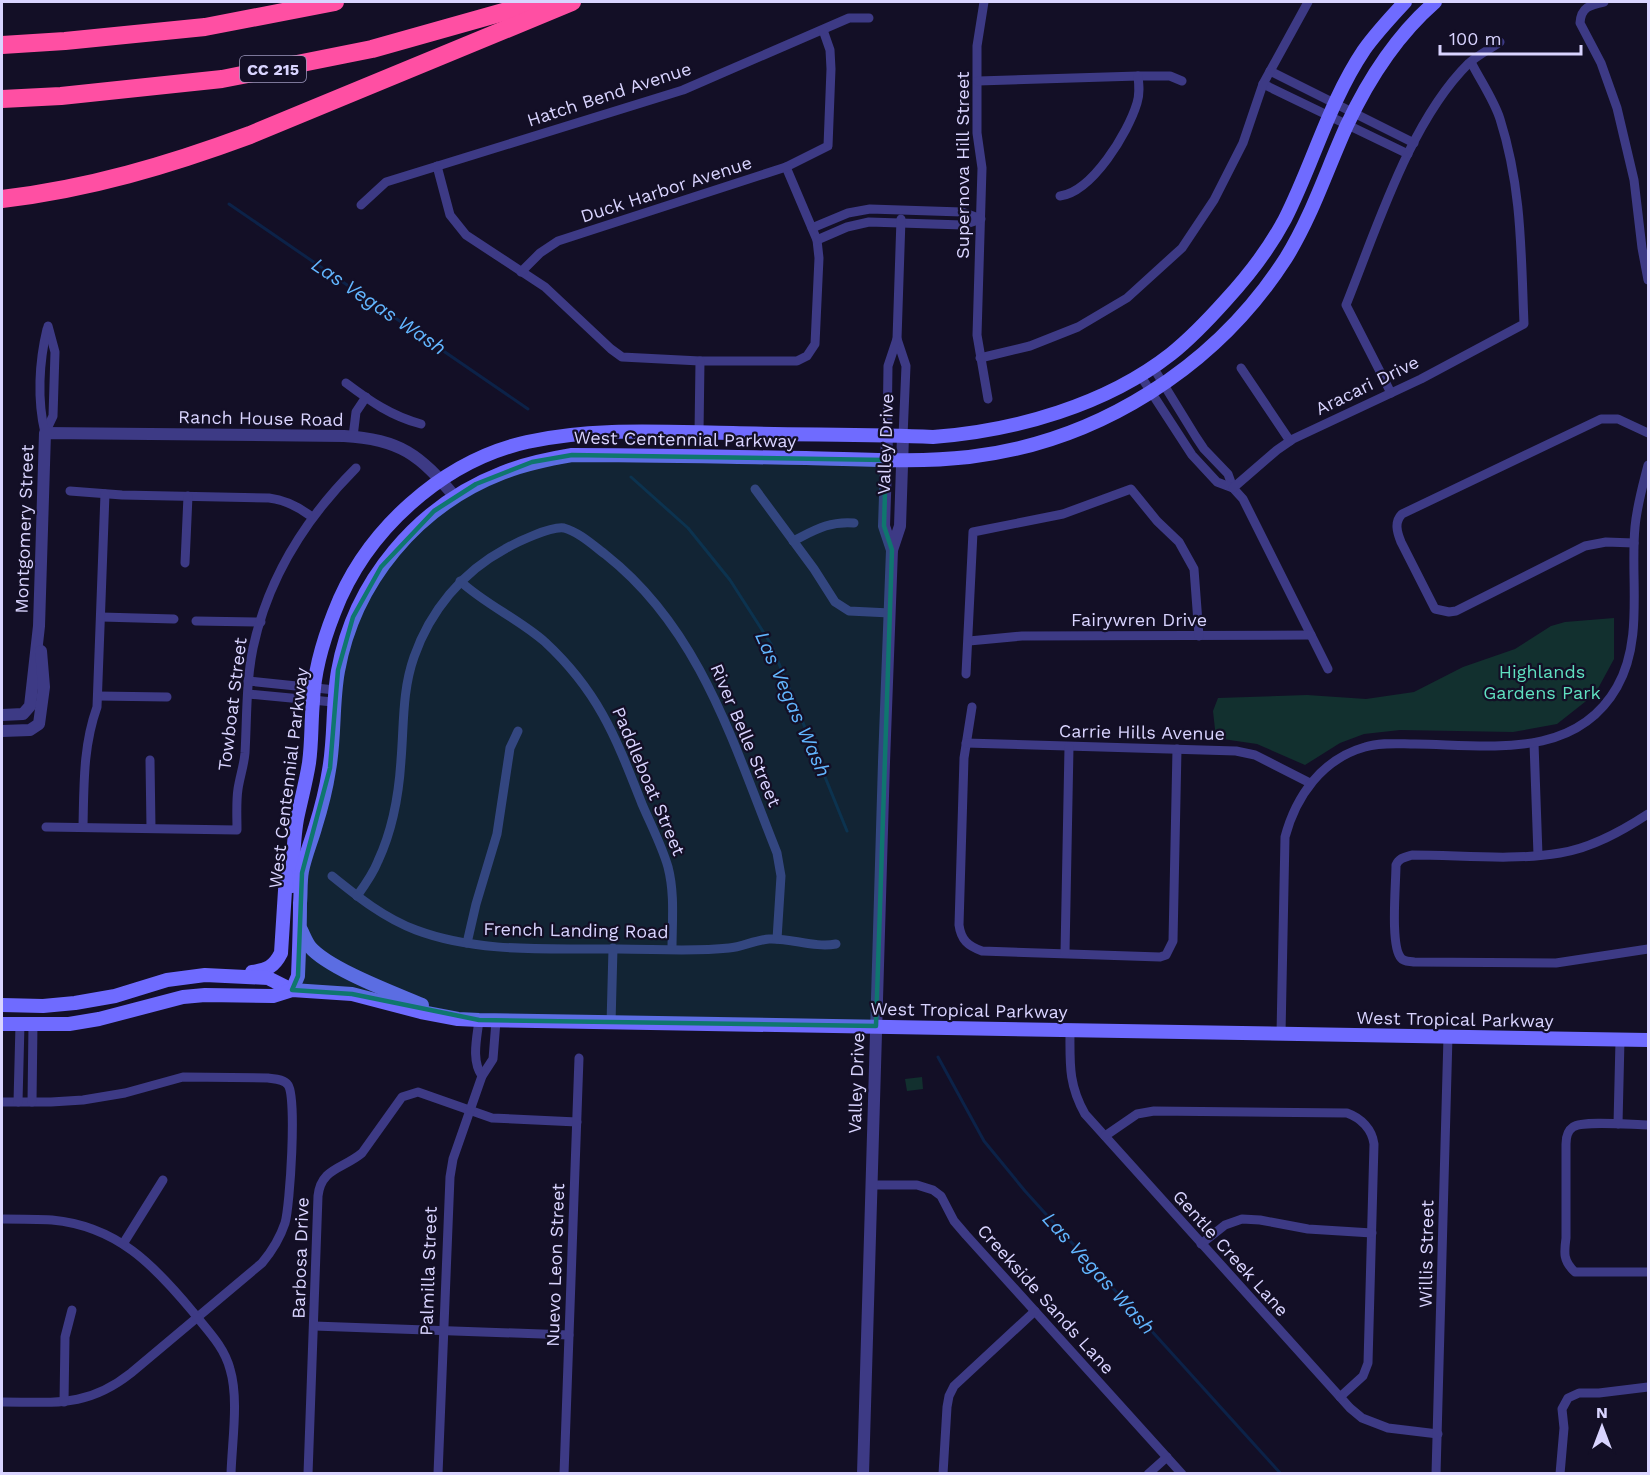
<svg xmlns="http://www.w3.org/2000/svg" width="1650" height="1475" font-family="'Work Sans',sans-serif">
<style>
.green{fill:#12302f}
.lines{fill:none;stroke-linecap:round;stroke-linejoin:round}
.stream{stroke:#0c2248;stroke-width:3}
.minor{stroke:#3d3a85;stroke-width:9}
.tertiary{stroke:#3d3a85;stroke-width:12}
.secondary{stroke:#6f6bff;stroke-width:14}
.motorway{stroke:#ff4fa3;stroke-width:18}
.marked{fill:#0f766e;fill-opacity:0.2;stroke:#0f766e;stroke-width:4.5;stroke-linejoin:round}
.labels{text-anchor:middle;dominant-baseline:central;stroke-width:4.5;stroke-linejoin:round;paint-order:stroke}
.shield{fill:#130f26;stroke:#9e99be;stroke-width:1.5}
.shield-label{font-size:16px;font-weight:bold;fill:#d9d4ff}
.street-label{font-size:18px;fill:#d9d4ff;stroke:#130f26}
.park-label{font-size:18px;fill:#5fe0c0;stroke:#130f26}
.water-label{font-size:20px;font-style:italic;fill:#62b6ff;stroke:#130f26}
</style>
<rect width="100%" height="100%" fill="#130f26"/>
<!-- green -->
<g class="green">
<polygon points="1614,618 1614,659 1595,694 1557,724 1513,732 1400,730 1364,734 1340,743 1305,765 1257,744 1216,738 1213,711 1218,698 1307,695 1366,699 1414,692 1463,667 1515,649 1551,626 1565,622"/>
<polygon points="922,1077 923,1089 907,1091 905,1079"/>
</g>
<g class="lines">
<!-- stream -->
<g class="stream">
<polyline points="229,204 528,409"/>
<polyline points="631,477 688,528 730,580 771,644 847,831"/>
<polyline points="938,1057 984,1141 1025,1191 1281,1474"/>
</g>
<!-- minor -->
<g class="minor">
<polyline points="984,2 977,46 977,133 982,168 977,335 988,399"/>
<path d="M1604 2C1590 5 1581 7 1580 23L1601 63 1617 108 1634 180 1642 248 1648 280"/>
<polyline points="1270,71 1414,143"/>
<polyline points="978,81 1138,76 1170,76 1182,81"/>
<polyline points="1263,84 1408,154"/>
<polyline points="437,166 450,215 466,235 545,287 611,349 622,357 700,361 797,361 807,356 815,344 819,258 817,240 786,167"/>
<path d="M1060 196C1092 192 1128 133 1137 103 1140 94 1139 85 1138 76"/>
<polyline points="361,205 386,182 683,90 849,18 869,18"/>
<polyline points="812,228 848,213 870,209 962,212 981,219 963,225 869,222 847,227 817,240"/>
<polyline points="521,272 540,253 558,241 786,167 828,146 831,69 830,50 823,30"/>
<polyline points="897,339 906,366 903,436"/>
<polyline points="980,358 1030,346 1078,327 1127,298 1182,248 1214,200 1243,143 1263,84 1308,2"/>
<polyline points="1153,367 1196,437 1204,449 1228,474 1233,488 1243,499 1328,669"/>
<polyline points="1241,368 1290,441"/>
<polyline points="1140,375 1192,455 1217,482 1233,488"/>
<path d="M346 383C370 401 391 416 421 424"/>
<path d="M1391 393 1346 305C1377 228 1410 121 1469 63 1478 55 1490 49 1500 42"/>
<polyline points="45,433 53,416 55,352 48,326"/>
<path d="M45 433C37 400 39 362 47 329"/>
<polyline points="699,433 700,361"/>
<polyline points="887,436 888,366 897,339 901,219"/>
<polyline points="353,437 356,412 366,397"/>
<path d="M1233 488 1277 450 1293 439 1421 379 1524 324C1521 253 1522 188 1500 119 1494 100 1480 80 1471 62"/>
<polyline points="755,489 814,569 835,602 849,611 890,613"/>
<path d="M70 491 122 495 269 498C286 500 299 507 312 517"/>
<path d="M793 541C815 530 829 521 854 523"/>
<path d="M1634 543 1606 542 1585 546 1456 611 1449 612 1435 609 1401 542C1397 532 1394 522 1402 514L1601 419H1618L1648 433"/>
<polyline points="185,563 188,496"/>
<path d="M460 581C486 605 519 619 545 642 599 692 616 738 642 804 651 825 662 846 668 867 675 894 672 922 672 949"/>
<polyline points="101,617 174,619"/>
<polyline points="196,621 261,622"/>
<polyline points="969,641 1022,636 1311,635"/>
<polyline points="966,674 973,532 1063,514 1131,489 1157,521 1179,542 1194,569 1199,636"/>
<polyline points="248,681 335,690"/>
<polyline points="248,694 333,702"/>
<polyline points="98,696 167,697"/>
<path d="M972 707 964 758 959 925C961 940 968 946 982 951L1160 957 1166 955 1173 941 1177 749"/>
<polyline points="966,743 1236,751 1255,755 1310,783"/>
<polyline points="1534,743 1538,855"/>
<polyline points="150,760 151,828"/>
<path d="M1648 814C1622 831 1592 848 1560 853 1512 861 1461 855 1412 855 1405 857 1399 858 1396 865 1396 884 1390 946 1401 958 1404 962 1409 961 1414 962L1556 963 1648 949"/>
<path d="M83 826C84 785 83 746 97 707L105 494"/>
<path d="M46 827 237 830C237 816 236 802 238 789 240 776 244 765 245 753 247 718 246 682 253 648 268 578 306 518 356 468"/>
<path d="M332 876C358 897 384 918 416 930 480 954 552 948 619 949 655 949 693 952 729 948 742 947 755 940 769 939 792 938 814 948 836 944"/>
<path d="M357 896C365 885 373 874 378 861 392 831 399 793 401 760 404 725 402 691 414 657 430 611 462 572 505 549 517 542 551 526 564 528 579 532 594 546 606 555 701 630 734 746 777 853L781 876 777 939"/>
<polyline points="467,943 476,904 497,834 510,748 518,731"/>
<polyline points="1065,953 1069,747"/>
<path d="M479 1020C477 1038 471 1060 482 1076"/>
<polyline points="611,1024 613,948"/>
<path d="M1070 1029C1070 1063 1068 1084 1085 1114L1350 1408 1362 1418 1388 1428 1438 1434"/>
<path d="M1281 1034 1285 837C1296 796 1322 759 1365 747 1381 742 1399 744 1415 744 1487 745 1575 761 1617 687 1644 640 1630 579 1635 527 1637 505 1643 485 1648 465"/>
<path d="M2 1102H51L83 1100 125 1093 183 1077 268 1078C275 1079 284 1079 288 1085 297 1097 290 1206 285 1223 280 1238 272 1251 262 1263L131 1373C87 1408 54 1402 2 1402"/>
<polyline points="18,1102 20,1024"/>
<polyline points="32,1102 33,1024"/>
<polyline points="1618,1124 1620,1040"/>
<path d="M1648 1125C1633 1125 1584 1120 1573 1127 1567 1131 1566 1138 1566 1144V1238C1564 1253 1563 1261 1575 1272H1648"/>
<path d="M1105 1136 1137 1114 1154 1111 1347 1113C1361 1118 1372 1129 1374 1144L1368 1363 1363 1376 1340 1397"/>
<polyline points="872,1185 917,1185 933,1190 941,1196 954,1221 966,1235 1182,1474"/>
<path d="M2 1219C18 1219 35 1219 52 1220 117 1226 154 1265 193 1312 207 1330 224 1346 230 1369 239 1399 232 1441 231 1474"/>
<polyline points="123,1244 163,1180"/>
<polyline points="1201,1244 1225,1225 1242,1219 1260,1220 1308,1229 1372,1233"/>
<polyline points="314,1326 569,1335"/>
<polyline points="64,1402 65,1337 72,1310"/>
<path d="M308 1474 318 1196C321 1168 343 1169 362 1153L402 1097 418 1092 492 1118 577 1122"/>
<polyline points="438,1474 450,1177 453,1159 482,1076 493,1059 496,1021"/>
<polyline points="564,1474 579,1058"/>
<polyline points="943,1474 947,1407 949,1396 954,1386 1035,1311"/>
<polyline points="1148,1474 1167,1457"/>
<polyline points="1436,1474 1448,1036"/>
<polyline points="1560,1474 1564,1428 1562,1409 1568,1398 1579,1393 1599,1393 1648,1387"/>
</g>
<!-- tertiary -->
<g class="tertiary">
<polyline points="887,436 884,526 892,550"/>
<path d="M2 715 23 714 30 706 39 626 45 433 344 436C400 439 420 455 455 497"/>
<polyline points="2,731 30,730 39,724 44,687 41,651"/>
<polyline points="863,1474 884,762 892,550 900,526 903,436"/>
</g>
<!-- secondary -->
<g class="secondary">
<path d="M292 886C293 863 293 841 297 819 301 800 306 782 309 763 312 742 311 721 313 701 314 671 323 641 334 613 365 531 442 461 527 442 593 427 665 432 733 433 799 435 867 434 933 437 1015 431 1106 405 1171 354 1191 338 1209 319 1226 300 1249 275 1269 249 1285 219 1313 164 1329 102 1364 50 1376 33 1391 17 1405 2"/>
<path d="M301 930C304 936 306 942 310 947 329 969 394 993 422 1005"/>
<path d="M252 972C267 970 274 967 281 953L286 875"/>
<path d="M292 990 298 976C299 952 300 928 300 903 301 893 300 882 302 871 305 856 311 842 315 828 321 809 326 790 329 770 335 738 332 704 338 671 354 582 417 506 502 473 524 464 548 459 572 455 650 455 728 457 806 458 860 459 915 463 969 457 1098 442 1216 367 1286 258 1312 216 1327 169 1347 125 1369 78 1396 36 1435 2"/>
<polyline points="2,1005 43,1006 75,1003 115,996 167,980 205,975 268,978 292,990"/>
<polyline points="2,1024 69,1024 99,1019 183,997 205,995 273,996 292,990 352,994 421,1012 458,1019 479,1020 1648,1040"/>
</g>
<!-- motorway -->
<g class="motorway">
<polyline points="2,45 65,41 205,27 335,2"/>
<polyline points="2,99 61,96 222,79 372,49 539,2"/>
<path d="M2 199C88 189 169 165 250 135L572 2"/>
</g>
</g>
<!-- marked area -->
<path class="marked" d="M572 455 886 460 884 526 892 550 876 1026 479 1020 352 994 292 990 298 976 302 873 330 768 338 670 353 617 381 567 434 511 476 484 532 462Z"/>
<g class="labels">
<!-- shield labels -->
<rect class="shield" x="240" y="56" width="66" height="26" rx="4.5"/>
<g class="shield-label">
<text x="273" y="69">CC 215</text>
</g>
<!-- street labels -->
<g class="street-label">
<text transform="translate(609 94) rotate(-18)">Hatch Bend Avenue</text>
<text transform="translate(962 165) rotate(-90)">Supernova Hill Street</text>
<text transform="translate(666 189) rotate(-18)">Duck Harbor Avenue</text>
<text transform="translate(1367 385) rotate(-26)">Aracari Drive</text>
<text transform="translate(261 418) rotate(1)">Ranch House Road</text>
<text transform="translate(685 439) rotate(1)">West Centennial Parkway</text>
<text transform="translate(885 444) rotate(-88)">Valley Drive</text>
<text transform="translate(24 529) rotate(-88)">Montgomery Street</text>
<text x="1139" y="619">Fairywren Drive</text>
<text transform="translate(232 704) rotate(-83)">Towboat Street</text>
<text transform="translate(1142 732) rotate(1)">Carrie Hills Avenue</text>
<text transform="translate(746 735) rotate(67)">River Belle Street</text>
<text transform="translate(288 778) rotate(-83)">West Centennial Parkway</text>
<text transform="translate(649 781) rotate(67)">Paddleboat Street</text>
<text transform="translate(576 930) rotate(1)">French Landing Road</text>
<text transform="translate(969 1010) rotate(1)">West Tropical Parkway</text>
<text transform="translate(1455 1019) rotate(1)">West Tropical Parkway</text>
<text transform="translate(856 1083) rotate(-88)">Valley Drive</text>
<text transform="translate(1231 1253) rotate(48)">Gentle Creek Lane</text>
<text transform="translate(1426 1254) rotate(-89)">Willis Street</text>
<text transform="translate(300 1258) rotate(-88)">Barbosa Drive</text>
<text transform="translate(555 1265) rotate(-88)">Nuevo Leon Street</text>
<text transform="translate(428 1271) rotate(-88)">Palmilla Street</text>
<text transform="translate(1046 1299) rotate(48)">Creekside Sands Lane</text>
</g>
<!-- park labels -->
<g class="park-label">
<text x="1542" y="671">Highlands<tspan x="1542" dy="21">Gardens Park</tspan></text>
</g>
<!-- water labels -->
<g class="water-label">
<text transform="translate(379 306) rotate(34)">Las Vegas Wash</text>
<text transform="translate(793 704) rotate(66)">Las Vegas Wash</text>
<text transform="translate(1099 1273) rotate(48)">Las Vegas Wash</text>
</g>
</g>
<!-- border -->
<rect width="1650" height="1475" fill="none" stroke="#d9d4ff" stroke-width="6"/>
<!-- north arrow -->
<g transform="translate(1602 1427)" stroke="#130f26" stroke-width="4.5" paint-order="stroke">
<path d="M0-4.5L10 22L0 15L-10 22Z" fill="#d9d4ff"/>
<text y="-9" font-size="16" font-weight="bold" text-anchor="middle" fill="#d9d4ff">N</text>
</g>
<!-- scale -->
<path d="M1440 45v9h141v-9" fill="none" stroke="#d9d4ff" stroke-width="3"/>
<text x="1449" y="45" font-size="18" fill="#d9d4ff" stroke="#130f26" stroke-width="4.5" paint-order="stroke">100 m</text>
</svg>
